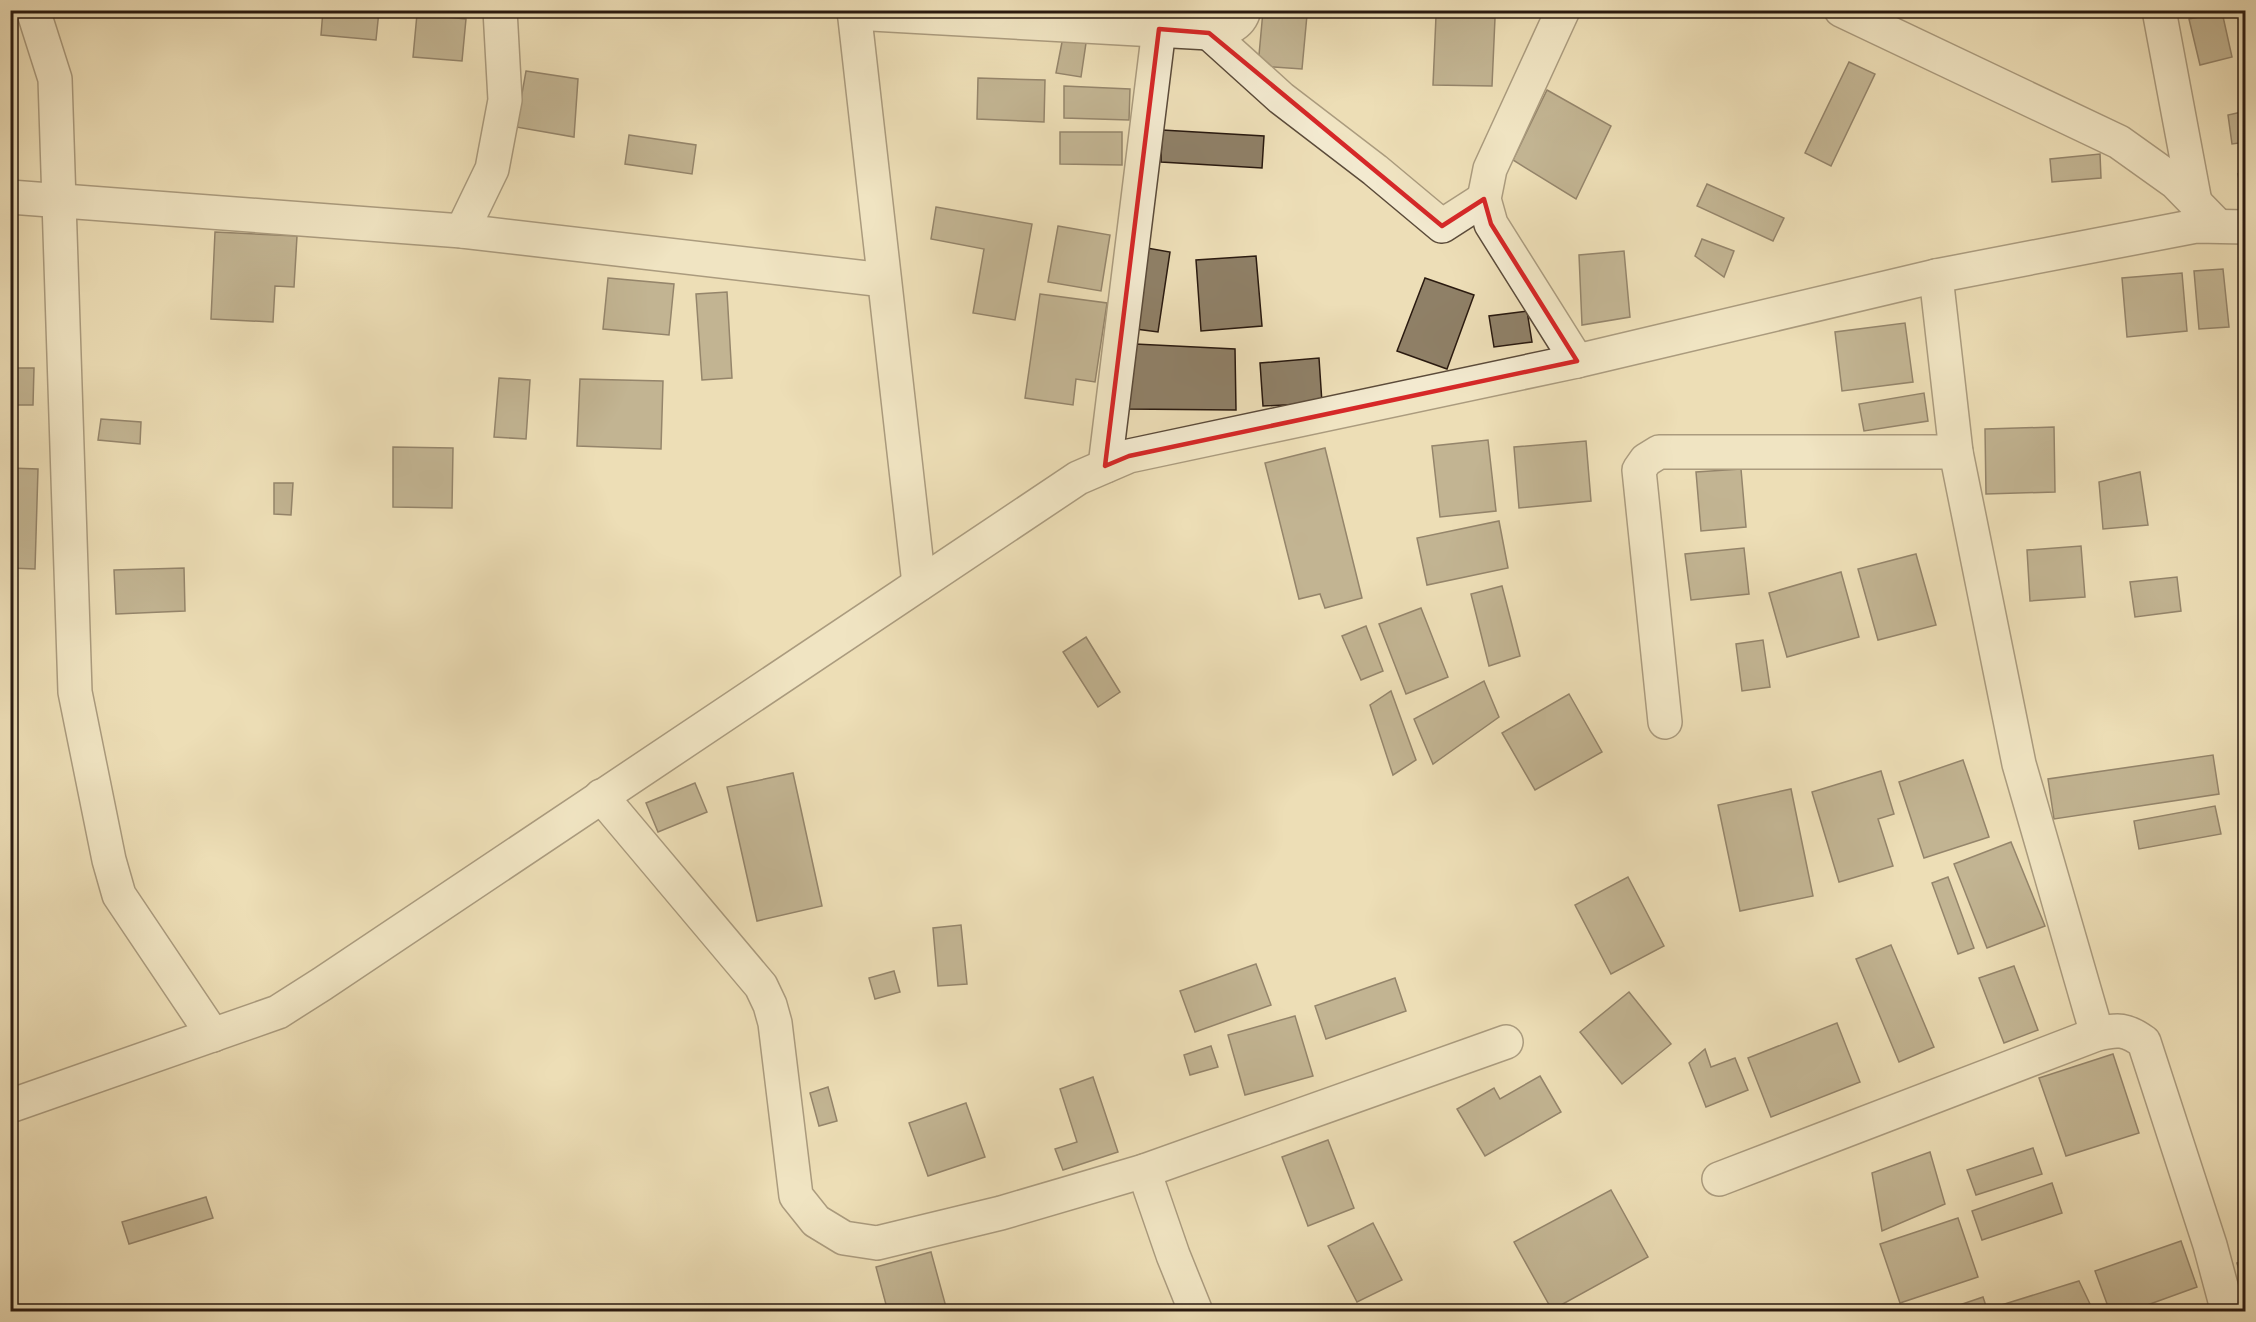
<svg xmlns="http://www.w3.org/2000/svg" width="2256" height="1322" font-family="Vollkorn,serif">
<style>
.building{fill:#8f8067;stroke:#2a1a10;stroke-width:1.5}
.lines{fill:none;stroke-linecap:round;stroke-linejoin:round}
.street-casing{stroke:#5b4b3a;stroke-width:36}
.street{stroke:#f3ead0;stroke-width:33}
.marked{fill:none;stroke:#d62828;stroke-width:4.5;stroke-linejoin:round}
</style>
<rect width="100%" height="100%" fill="#eddeb7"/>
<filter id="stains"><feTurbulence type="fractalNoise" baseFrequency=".00333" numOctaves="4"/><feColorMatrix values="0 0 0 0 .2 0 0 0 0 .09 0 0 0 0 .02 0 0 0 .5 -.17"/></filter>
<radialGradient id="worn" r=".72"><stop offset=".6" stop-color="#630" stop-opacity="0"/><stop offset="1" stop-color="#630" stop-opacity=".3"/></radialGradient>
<!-- building -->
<g class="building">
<polygon points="323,10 379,11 376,40 321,35"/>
<polygon points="2237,10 2246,10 2246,40"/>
<polygon points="1263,11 1307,15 1302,69 1258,66"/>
<polygon points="2222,12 2232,57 2200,65 2189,19"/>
<polygon points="417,14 466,19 462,61 413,57"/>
<polygon points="1436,16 1495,18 1492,86 1433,85"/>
<polygon points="1063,37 1086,43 1081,77 1056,73"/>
<polygon points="1849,62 1875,74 1831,166 1805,153"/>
<polygon points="526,71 578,79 574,137 516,127"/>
<polygon points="978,78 1045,80 1044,122 977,119"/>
<polygon points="1064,86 1130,89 1129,120 1064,118"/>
<polygon points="1547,90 1611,126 1576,199 1513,160"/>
<polygon points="2246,111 2246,142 2232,144 2228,115"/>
<polygon points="1162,130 1264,136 1262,168 1161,162"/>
<polygon points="1060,132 1122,132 1122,165 1060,164"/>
<polygon points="629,135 696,145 692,174 625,164"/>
<polygon points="2100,154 2101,178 2052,182 2050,159"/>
<polygon points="2246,173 2246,201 2243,202 2238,174"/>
<polygon points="1707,184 1784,218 1773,241 1697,206"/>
<polygon points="936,207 1032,224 1015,320 973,313 984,249 931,239"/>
<polygon points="1058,226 1110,235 1101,291 1048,282"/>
<polygon points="215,232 297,236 294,287 275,286 273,322 211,319"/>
<polygon points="1702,239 1734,251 1724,277 1695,256"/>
<polygon points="1147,248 1170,252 1158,332 1136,329"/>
<polygon points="1624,251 1630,317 1582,325 1579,255"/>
<polygon points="1256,256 1262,326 1201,331 1196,260"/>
<polygon points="2223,269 2229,327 2199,329 2194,271"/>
<polygon points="2182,273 2187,331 2127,337 2122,278"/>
<polygon points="608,278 674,284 669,335 603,329"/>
<polygon points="1425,278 1474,295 1447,369 1397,351"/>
<polygon points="727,292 732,378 702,380 696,294"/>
<polygon points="1040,294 1107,303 1095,382 1076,379 1073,405 1025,398"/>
<polygon points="1527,311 1532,342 1494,347 1489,316"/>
<polygon points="1905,323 1913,382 1842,391 1835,332"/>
<polygon points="1135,344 1235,349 1236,410 1126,409"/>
<polygon points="1319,358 1322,403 1263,406 1260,363"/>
<polygon points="10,368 34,368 33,405 10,405"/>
<polygon points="499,378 530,380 526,439 494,437"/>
<polygon points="580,379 663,381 661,449 577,446"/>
<polygon points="1924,393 1928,421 1864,431 1859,404"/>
<polygon points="101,419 141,422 140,444 98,440"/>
<polygon points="2054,427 2055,492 1986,494 1985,429"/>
<polygon points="1488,440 1496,511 1440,517 1432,446"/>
<polygon points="1586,441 1591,501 1519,508 1514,447"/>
<polygon points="393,447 453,448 452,508 393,507"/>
<polygon points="1325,448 1362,598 1325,608 1320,594 1299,599 1265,463"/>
<polygon points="10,468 38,469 35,569 10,568"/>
<polygon points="1741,469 1746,527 1701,531 1696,472"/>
<polygon points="2140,472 2148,525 2103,529 2099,482"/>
<polygon points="274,483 293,483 291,515 274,514"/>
<polygon points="1499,521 1508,568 1427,585 1417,538"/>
<polygon points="2081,546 2085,597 2030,601 2027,550"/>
<polygon points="1744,548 1749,594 1691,600 1685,554"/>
<polygon points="1916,554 1936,625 1878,640 1858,569"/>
<polygon points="184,568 185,611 116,614 114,570"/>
<polygon points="1841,572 1859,637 1787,657 1769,593"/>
<polygon points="2177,577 2181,611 2135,617 2130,582"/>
<polygon points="1502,586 1520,656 1489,666 1471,594"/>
<polygon points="1421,608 1448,677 1406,694 1379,624"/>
<polygon points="1366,626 1383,671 1361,680 1342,636"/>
<polygon points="1086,637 1120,692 1098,707 1063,652"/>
<polygon points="1763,640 1770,687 1742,691 1736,644"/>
<polygon points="1484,681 1499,717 1433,764 1414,719"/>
<polygon points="1391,691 1416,760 1393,775 1370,705"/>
<polygon points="1569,694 1602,752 1535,790 1502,733"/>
<polygon points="2213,755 2219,794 2054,819 2048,779"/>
<polygon points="1963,760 1989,837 1924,858 1899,782"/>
<polygon points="1881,771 1894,814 1878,819 1893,866 1839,882 1812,792"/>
<polygon points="793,773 822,906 757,921 727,787"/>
<polygon points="695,783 707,812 658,832 646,803"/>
<polygon points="1791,789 1813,896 1740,911 1718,805"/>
<polygon points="2215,806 2221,834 2139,849 2134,821"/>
<polygon points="2011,842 2045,926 1987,948 1954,864"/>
<polygon points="1628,877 1664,946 1611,974 1575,905"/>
<polygon points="1948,877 1974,948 1958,954 1932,883"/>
<polygon points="961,925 967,984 938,986 933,928"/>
<polygon points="1891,945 1934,1047 1899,1062 1856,959"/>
<polygon points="1256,964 1271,1005 1195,1032 1180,991"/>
<polygon points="2014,966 2038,1030 2004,1043 1979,978"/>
<polygon points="894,971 900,992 875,999 869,978"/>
<polygon points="1395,978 1406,1011 1326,1039 1315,1006"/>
<polygon points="1629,992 1671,1044 1622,1084 1580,1032"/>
<polygon points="1295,1016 1313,1076 1245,1095 1228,1035"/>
<polygon points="1837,1023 1860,1082 1771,1117 1748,1058"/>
<polygon points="1211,1046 1218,1067 1190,1075 1184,1055"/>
<polygon points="1705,1049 1711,1067 1735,1058 1748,1090 1706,1107 1689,1063"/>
<polygon points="2113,1054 2139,1133 2066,1156 2039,1078"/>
<polygon points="1540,1076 1561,1112 1485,1156 1457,1109 1494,1088 1500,1099"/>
<polygon points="1093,1077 1118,1152 1063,1170 1055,1149 1077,1142 1060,1089"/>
<polygon points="828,1087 837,1121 819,1126 810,1093"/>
<polygon points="966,1103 985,1157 928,1176 909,1123"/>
<polygon points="1328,1140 1354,1208 1308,1226 1282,1157"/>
<polygon points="2033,1148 2042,1174 1976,1195 1967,1170"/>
<polygon points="1930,1152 1945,1204 1882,1231 1872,1173"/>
<polygon points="2052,1183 2062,1213 1982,1240 1972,1211"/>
<polygon points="1611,1190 1648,1257 1552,1310 1514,1242"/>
<polygon points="206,1197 213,1218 129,1244 122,1222"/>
<polygon points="1958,1218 1978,1277 1900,1303 1880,1244"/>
<polygon points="1373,1223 1402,1280 1357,1302 1328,1246"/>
<polygon points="2181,1241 2197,1287 2128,1312 2110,1312 2095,1271"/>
<polygon points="931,1252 946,1307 929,1312 888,1312 876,1267"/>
<polygon points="2246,1260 2246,1294 2237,1263"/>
<polygon points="2079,1281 2091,1306 2076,1312 1999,1312 1998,1306"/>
<polygon points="1983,1297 1988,1312 1939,1312"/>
</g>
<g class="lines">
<!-- street casing -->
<g class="street-casing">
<g id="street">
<polyline points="33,10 55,79 75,692 109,860 119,895 213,1035"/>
<polyline points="854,10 919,584"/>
<polyline points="1563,10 1490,169 1484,199 1491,224 1577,361"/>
<polyline points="1841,10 2119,142 2175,182 2217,225"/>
<polyline points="2159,10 2195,202"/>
<path d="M854 13 1209 33C1224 30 1240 27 1244 10"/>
<polyline points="1209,33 1281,98 1375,170 1442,226 1484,199"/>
<polyline points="10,197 462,231 884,280"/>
<polyline points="462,231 492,169 505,100 500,10"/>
<polyline points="1936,276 1956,452 2019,764 2097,1034"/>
<polyline points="1105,466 1159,29"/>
<polyline points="1665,722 1639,470 1646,460 1659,452 1956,452"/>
<polyline points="601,796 761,986 770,1005 775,1023 796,1196 816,1221 844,1238 877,1243 1001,1213 1144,1171 1506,1042"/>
<polyline points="10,1106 278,1012 322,984 1078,478 1129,456 1577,361 1936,276 2196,226 2246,227"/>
<polyline points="1144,1171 1173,1255 1196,1312"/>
<path d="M1719 1179 2097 1034C2118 1029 2126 1029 2144 1042L2210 1245 2228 1312"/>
</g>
</g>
<!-- street -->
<use href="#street" class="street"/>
</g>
<!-- marked area -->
<path d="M0 0H2256V1322H0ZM1159 29 1209 33 1442 226 1484 199 1491 224 1577 361 1129 456 1105 466Z" fill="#eddeb7" fill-opacity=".55" fill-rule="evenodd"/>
<path class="marked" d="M1159 29 1209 33 1442 226 1484 199 1491 224 1577 361 1129 456 1105 466Z"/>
<!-- margin -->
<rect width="2256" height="1322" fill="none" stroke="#eddeb7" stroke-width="36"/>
<rect x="12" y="12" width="2232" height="1298" fill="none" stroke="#2a1a10" stroke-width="3"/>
<rect x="18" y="18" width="2220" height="1286" fill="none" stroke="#2a1a10" stroke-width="1.5"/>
<rect width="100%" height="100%" filter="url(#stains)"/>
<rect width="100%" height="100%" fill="url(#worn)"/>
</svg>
